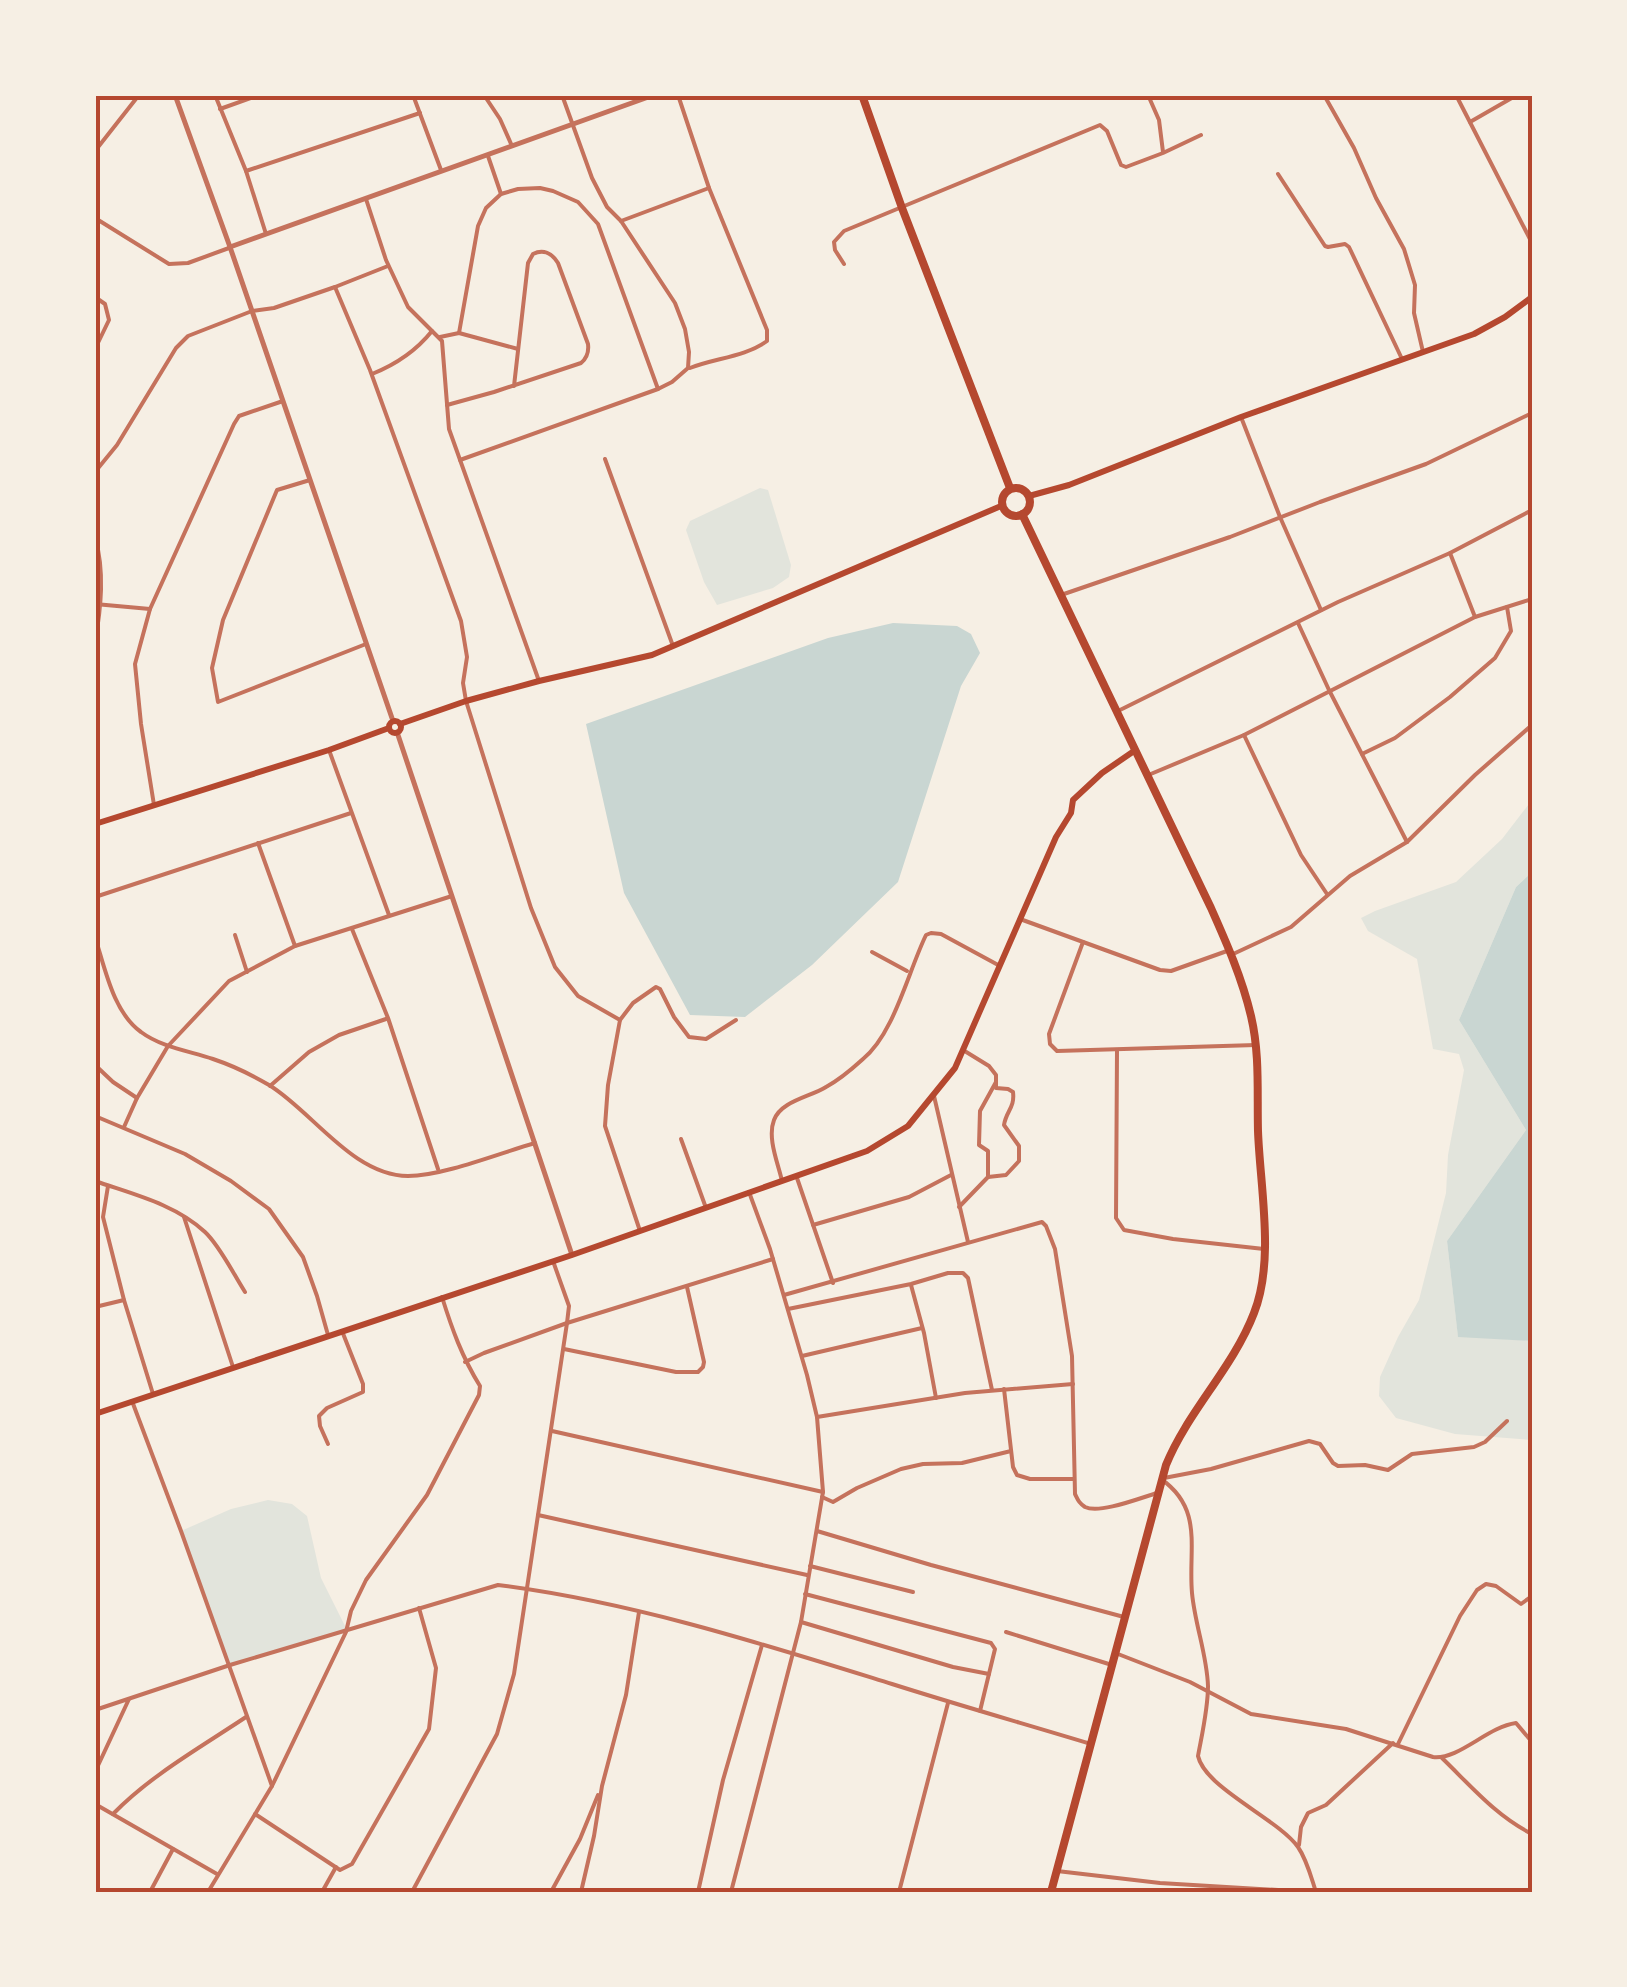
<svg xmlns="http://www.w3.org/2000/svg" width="1627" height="1987" font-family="Literata,serif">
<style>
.green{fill:#e2e4dc}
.water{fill:#c9d6d2}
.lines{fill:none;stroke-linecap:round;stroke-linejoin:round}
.minor{stroke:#c5725c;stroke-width:4}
.tertiary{stroke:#c5725c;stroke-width:5}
.secondary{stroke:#b5482f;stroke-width:6}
.primary{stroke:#b5482f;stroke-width:6}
.trunk{stroke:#b5482f;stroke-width:8}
.neatline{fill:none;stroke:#b5482f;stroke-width:4}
</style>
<rect width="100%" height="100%" fill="#f6efe4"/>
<!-- green -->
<g class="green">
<polygon points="760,488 768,490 791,565 789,577 773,588 717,605 704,582 686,530 690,521"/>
<polygon points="1532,800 1532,872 1516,887 1459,1020 1526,1130 1447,1241 1458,1336 1532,1341 1532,1440 1455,1434 1396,1418 1379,1396 1380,1377 1398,1337 1419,1300 1446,1193 1448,1155 1464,1070 1459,1054 1433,1049 1417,959 1368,931 1361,918 1375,911 1456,882 1502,839"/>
<polygon points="268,1500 292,1504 307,1516 321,1578 347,1630 229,1667 181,1531 231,1509"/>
</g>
<!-- water -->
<g class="water">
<polygon points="893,623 957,626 971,634 980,653 961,686 898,882 812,965 745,1017 690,1015 624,893 586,724 828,638"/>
<polygon points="1532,872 1532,1341 1458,1337 1447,1241 1526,1130 1459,1020 1516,887"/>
</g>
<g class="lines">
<!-- minor -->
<g class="minor">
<polyline points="215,95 246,171 266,234"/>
<polyline points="413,95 441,170"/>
<polyline points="484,95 500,119 512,146"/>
<path d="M678 95 709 188 767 330V341C745 357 715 358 690 368"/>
<polyline points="1148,95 1159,120 1163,152"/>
<polyline points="1324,95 1354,148 1376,198 1404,249 1415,285 1414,313 1423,352"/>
<polyline points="1456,95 1532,243"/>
<polyline points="95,98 109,95"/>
<polyline points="220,109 259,95"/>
<polyline points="1470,122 1517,95"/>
<polyline points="95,151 139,95"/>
<polyline points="488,156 501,194"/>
<polyline points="246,171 420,113"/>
<polyline points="1278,174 1325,246 1328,247 1345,244 1349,247 1402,359"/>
<polyline points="366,199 386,260 408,307 442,341 449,429 539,681"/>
<polyline points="95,218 169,264 188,263 229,248"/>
<polyline points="621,221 709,188"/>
<polyline points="844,264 835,250 834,242 844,231 1100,125 1107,131 1121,165 1126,167 1163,153 1201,135"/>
<polyline points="335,287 370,370 461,621 467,657 463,683 466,701 531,908 555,967 578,996 620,1020 608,1085 605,1126 640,1231"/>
<polyline points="95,297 105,304 109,320 95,349"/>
<polyline points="459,333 478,226 486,208 501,194 518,189 540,188 553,191 578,202 598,224 658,389"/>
<polyline points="440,337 459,333 518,349"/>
<path d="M372 374C397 364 416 351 432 331"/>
<path d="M447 405 494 392 581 363C587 358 589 352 588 344L558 263C552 253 543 249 533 254L528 263 514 386"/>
<polyline points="1241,417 1280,517 1321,610"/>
<polyline points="605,459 673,646"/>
<polyline points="460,460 658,389 672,382 688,368 689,352 685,329 675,303 621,221 607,207 592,178 562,95"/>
<polyline points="95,472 117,445 176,348 188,336 252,311 274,308 335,287 388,266"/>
<polyline points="310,480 277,490 223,620 212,668 218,702 366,644"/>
<path d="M95 537C105 572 101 607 95 643"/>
<polyline points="1450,553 1475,617"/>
<polyline points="1061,595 1230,537 1320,502 1426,464 1532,413"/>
<polyline points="95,604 150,609"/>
<polyline points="1298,623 1329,690 1407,842"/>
<polyline points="1118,711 1338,602 1450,553 1532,510"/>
<polyline points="1244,735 1301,855 1327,894"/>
<polyline points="329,750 389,915"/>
<polyline points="1362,754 1395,738 1450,697 1495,658 1511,631 1507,607"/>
<polyline points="1146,776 1244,735 1475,617 1532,599"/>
<polyline points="154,805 141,724 135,664 150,609 234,424 239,416 283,401"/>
<polyline points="258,843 295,946"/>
<polyline points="95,897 351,813"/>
<polyline points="1020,919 1160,970 1171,971 1227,951"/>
<polyline points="352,929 388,1018 438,1169"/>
<polyline points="235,935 247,972"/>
<path d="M95 937C105 968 113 1012 141 1032 161 1047 189 1051 213 1059 231 1065 252 1075 269 1085 312 1111 353 1176 408 1176 443 1176 500 1153 535 1143"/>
<polyline points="1083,942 1049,1034 1050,1044 1057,1051 1256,1045"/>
<polyline points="872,952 907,971"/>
<polyline points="1231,955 1291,927 1350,876 1407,842 1475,775 1532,725"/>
<polyline points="620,1020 633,1003 656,987 660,989 674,1017 689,1037 706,1039 736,1020"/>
<path d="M963 1050 989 1066 996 1075V1088L1008 1089 1013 1092C1015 1108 1006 1111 1004 1125L1019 1146V1161L1006 1175 988 1177"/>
<polyline points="1117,1050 1116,1218 1124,1230 1173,1239 1264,1249"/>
<polyline points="95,1065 113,1082 137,1098"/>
<polyline points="270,1086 309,1052 339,1035 386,1019"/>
<polyline points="934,1096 968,1242"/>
<polyline points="95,1116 185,1154 231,1181 269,1209 303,1257 317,1296 328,1335"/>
<polyline points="124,1127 137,1098 168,1046 229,981 295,946 452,896"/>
<polyline points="681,1139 706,1208"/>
<polyline points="797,1178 833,1283"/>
<path d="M95 1181C132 1194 175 1204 205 1232 220 1246 234 1275 245 1292"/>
<path d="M782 1181C778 1163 767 1138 774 1120 781 1101 810 1097 826 1087 839 1080 852 1069 863 1059 894 1034 908 972 926 935L931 933 941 934 1000 966"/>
<polyline points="108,1186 103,1217 124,1300 153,1394"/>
<polyline points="959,1207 988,1177 988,1151 979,1145 980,1111 996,1082"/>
<polyline points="184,1217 233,1367"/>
<polyline points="813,1225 909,1197 951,1175"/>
<polyline points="911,1285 924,1333 936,1398"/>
<path d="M784 1295 1042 1222 1046 1226 1055 1249 1072 1356 1075 1494C1078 1500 1079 1503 1085 1507 1100 1514 1140 1498 1157 1493"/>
<polyline points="95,1307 124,1300"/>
<polyline points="788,1309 911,1284 948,1273 963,1273 968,1278 992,1390"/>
<polyline points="564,1349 676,1372 698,1372 703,1367 704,1362 687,1287"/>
<polyline points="802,1356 922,1328"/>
<polyline points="465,1362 484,1353 567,1323 773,1259"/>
<polyline points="1004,1389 1013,1467 1017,1475 1030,1479 1074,1479"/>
<polyline points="132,1401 181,1531 272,1786 208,1892"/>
<polyline points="817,1417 965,1393 1073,1384"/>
<polyline points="552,1431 823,1492"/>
<polyline points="328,1444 320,1426 319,1416 327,1408 363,1392 363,1384 342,1331"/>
<polyline points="1164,1478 1211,1469 1309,1441 1320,1444 1333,1463 1338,1466 1365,1465 1388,1470 1412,1454 1474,1447 1485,1442 1507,1421"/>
<path d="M1161 1479C1204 1509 1188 1549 1192 1593 1195 1625 1207 1655 1208 1686 1208 1709 1202 1734 1198 1756 1205 1788 1278 1819 1298 1847 1307 1860 1311 1877 1316 1892"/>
<polyline points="822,1497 833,1502 857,1488 901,1469 923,1464 962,1463 1011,1451"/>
<polyline points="538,1515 807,1575"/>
<polyline points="817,1531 931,1565 1124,1617"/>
<polyline points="810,1566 913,1592"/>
<polyline points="805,1594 991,1643 995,1649 980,1711"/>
<polyline points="801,1622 953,1667 989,1674"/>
<polyline points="1006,1632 1112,1665"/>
<path d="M1118 1654 1190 1682 1251 1714 1346 1729 1433 1757C1459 1760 1487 1727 1516 1723L1532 1742"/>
<path d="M95 1710 230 1665 498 1585C632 1602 763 1644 892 1684 958 1705 1025 1724 1091 1744"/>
<polyline points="1398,1744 1460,1616 1477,1590 1486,1584 1496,1586 1521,1604 1532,1596"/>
<path d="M1442 1758C1471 1786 1496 1816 1532 1834"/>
<polyline points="95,1772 129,1699"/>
<path d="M272 1786 346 1632 351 1611 366 1580 427 1495 479 1395 480 1386C462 1357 452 1329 442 1297"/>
<polyline points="95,1804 217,1874"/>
<path d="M113 1814C151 1775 201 1747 246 1717"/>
<polyline points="255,1814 340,1870 352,1864 429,1729 436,1668 419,1608"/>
<polyline points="1299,1845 1301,1827 1308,1813 1326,1805 1393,1743"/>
<polyline points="1057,1871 1160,1883 1311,1892"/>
<polyline points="150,1892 173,1849"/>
<polyline points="322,1892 336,1867"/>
<polyline points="412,1892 497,1734 514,1674 567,1323 569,1306 553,1261"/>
<polyline points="551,1892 580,1839 598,1795"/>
<polyline points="581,1892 594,1836 602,1786 626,1695 639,1612"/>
<polyline points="698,1892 723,1780 762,1645"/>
<polyline points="731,1892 801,1622 823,1492 817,1417 807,1375 770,1249 749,1192"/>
<polyline points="899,1892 948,1703"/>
</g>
<!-- tertiary -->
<g class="tertiary">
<polyline points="175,95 230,247 393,721"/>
<polyline points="230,247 654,95"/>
<polyline points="397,732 572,1255"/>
</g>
<!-- secondary -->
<g class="secondary">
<circle cx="395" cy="727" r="6"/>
<polyline points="400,724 466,701 539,681 652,655 1001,506"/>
<polyline points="95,824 329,750 389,728"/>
<polyline points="95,1414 572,1255 867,1151 908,1126 955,1068 1056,837 1071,813 1073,800 1102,773 1134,751"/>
</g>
<!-- primary -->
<polyline class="primary" points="1029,496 1069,485 1241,417 1474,334 1505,317 1532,297"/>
<!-- trunk -->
<g class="trunk">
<polyline points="862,95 902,208 1010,488"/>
<circle cx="1016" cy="502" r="14"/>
<path d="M1022 514 1211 908C1227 944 1242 978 1251 1016 1260 1054 1257 1092 1258 1131 1260 1187 1275 1260 1254 1313 1233 1368 1188 1411 1166 1465L1051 1892"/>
</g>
</g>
<!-- border -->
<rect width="1627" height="1987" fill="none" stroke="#f6efe4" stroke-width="195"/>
<rect x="98" y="98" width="1432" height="1792" class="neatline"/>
</svg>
